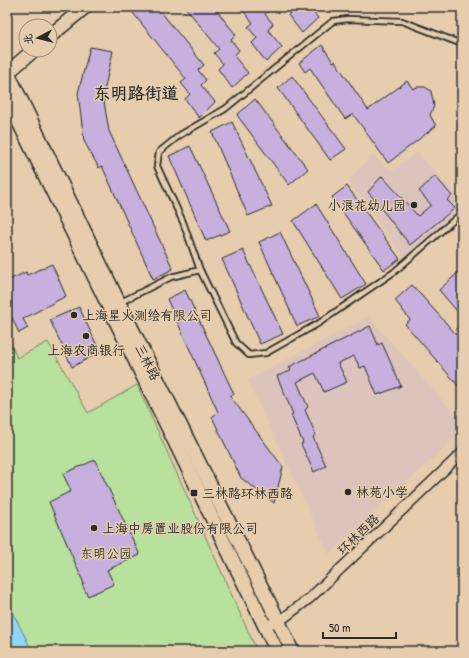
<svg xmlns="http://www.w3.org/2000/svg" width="469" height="658" font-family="'Patrick Hand','LXGW WenKai TC',sans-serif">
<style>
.built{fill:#dcc4bc}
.green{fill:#b8e19d;stroke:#728664}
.water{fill:#93d6f4;stroke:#6992a4}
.building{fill:#c7afde;stroke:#2b2b2b}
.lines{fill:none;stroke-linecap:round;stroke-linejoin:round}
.lane-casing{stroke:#2b2b2b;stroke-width:8}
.street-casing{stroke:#2b2b2b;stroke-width:12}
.secondary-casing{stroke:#2b2b2b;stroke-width:16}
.lane{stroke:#e5cdad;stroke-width:4.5}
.street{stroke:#e5cdad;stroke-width:9}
.secondary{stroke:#e5cdad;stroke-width:13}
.poi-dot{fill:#2b2b2b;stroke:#e5cdad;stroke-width:1.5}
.labels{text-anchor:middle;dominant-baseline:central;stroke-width:3;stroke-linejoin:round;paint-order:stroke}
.poi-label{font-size:13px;fill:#2b2b2b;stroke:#e5cdad;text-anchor:start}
.street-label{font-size:13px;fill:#2b2b2b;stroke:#e5cdad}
.park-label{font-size:13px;fill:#393d36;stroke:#e5cdad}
.district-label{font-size:17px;font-weight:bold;fill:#2b2b2b;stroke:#e5cdad}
</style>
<rect width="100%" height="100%" fill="#e5cdad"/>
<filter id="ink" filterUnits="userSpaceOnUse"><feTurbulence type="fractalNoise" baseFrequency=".025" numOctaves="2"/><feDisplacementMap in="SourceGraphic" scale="8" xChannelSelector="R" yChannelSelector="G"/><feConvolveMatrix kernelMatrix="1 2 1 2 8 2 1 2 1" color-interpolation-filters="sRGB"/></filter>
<g filter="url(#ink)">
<!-- built -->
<g class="built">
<polygon points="417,152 462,202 462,208 440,228 404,257 348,180 373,155 392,171"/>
<polygon points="369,317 462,423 462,431 329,554 248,380"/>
</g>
<!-- green -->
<polygon class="green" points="7,336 17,358 48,342 88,413 137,385 257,651 32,651 7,601"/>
<!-- water -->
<polygon class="water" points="7,601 32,651 7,651"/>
<!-- building -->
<g class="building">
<polygon points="140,7 157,7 204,65 198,70 206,80 201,85 215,102 199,118 185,99 190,94 181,83 186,79 133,13"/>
<polygon points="185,7 214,7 236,35 231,40 239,50 234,56 248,73 232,88 218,69 223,64 214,53 219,49"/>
<polygon points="240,7 273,7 265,14 273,24 268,30 282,47 266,62 252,43 257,38 248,27 253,23"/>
<polygon points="296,7 309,7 318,18 302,33 288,15"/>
<polygon points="322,45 333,62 335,61 368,110 407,81 413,89 417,87 425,87 431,91 434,106 430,115 436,126 388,163 353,114 345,119 310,68 305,72 299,63"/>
<polygon points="90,47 113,51 103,96 109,131 173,269 153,279 102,166 99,168 84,141 78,93"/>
<polygon points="292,76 346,149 330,160 278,88"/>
<polygon points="255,99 308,169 289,185 237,115"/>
<polygon points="232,122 272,206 248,216 212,132"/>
<polygon points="190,146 230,231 206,241 169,156"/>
<polygon points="382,176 418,216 431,205 419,191 435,176 452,196 447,200 455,208 410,245 368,192"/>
<polygon points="347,186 400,259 384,270 332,197"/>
<polygon points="316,204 366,284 342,299 293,221"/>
<polygon points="280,232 320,316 297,326 259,242"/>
<polygon points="243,250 283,334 260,344 222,259"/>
<polygon points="52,264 66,296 23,319 28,328 19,333 7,307 7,281 26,272 27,275"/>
<polygon points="462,269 462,317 439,290"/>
<polygon points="412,285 462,341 462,390 405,324 410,320 395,300"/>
<polygon points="185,290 234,394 230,396 283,467 274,503 241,478 212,417 218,412 167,299"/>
<polygon points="79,307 100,352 72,367 50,320"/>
<polygon points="370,326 378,345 382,343 401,386 377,395 365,366 360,368 354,356 338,363 347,382 324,392 315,373 297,382 308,407 305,410 316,435 313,437 326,466 314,472 301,444 303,443 291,415 293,414 277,376 291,371 289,367"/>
<polygon points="95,460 140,555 107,570 114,584 88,596 82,585 84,584 49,502 71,491 63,474"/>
</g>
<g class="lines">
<!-- lane casing -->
<g class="lane-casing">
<g id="lane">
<polyline points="200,270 183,222 157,166 159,152 180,135 225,109 333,21 348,19 402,21 462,44"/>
<polyline points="121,302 171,277 200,270 236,343 249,355 266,353 319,323 394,272 462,213"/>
</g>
</g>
<!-- street casing -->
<g class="street-casing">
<polyline id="street" points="266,626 285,617 310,598 462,453"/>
</g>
<!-- secondary casing -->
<g class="secondary-casing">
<g id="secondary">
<polyline points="50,36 85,7"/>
<polyline points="7,71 119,303 278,620 292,651"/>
<polyline points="7,73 34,50"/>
<polyline points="7,98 277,651"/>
</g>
</g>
<!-- lane -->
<use href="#lane" class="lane"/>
<!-- street -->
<use href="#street" class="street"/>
<!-- secondary -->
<use href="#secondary" class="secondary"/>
</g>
</g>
<!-- markers -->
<g class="poi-dot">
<circle cx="414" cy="205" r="4"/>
<circle cx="74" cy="315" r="4"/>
<circle cx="86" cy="336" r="4"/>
<circle cx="348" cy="492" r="4"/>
<rect x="190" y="489" width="8" height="8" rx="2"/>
<circle cx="94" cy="528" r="4"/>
</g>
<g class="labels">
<!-- poi labels -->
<g class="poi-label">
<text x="406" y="205" text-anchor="end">小浪花幼儿园</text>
<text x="82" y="315">上海星火测绘有限公司</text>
<text x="86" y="350" text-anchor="middle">上海农商银行</text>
<text x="356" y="492">林苑小学</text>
<text x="202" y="493">三林路环林西路</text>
<text x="102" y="528">上海中房置业股份有限公司</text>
</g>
<!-- street labels -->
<g class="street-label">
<text transform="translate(148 362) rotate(63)">三林路</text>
<text transform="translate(358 534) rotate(-44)">环林西路</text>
</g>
<!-- park labels -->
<g class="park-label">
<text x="106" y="553">东明公园</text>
</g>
<!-- district labels -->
<g class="district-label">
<text x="136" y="92">东明路街道</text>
</g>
</g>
<!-- margin -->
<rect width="469" height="658" fill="none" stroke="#e5cdad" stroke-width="24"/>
<rect x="12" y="12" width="445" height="634" fill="none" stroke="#2b2b2b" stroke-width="1.5" filter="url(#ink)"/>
<!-- north arrow -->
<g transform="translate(38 38) rotate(263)"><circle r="19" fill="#e5cdad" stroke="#9b8c79"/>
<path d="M0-3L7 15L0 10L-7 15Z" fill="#2b2b2b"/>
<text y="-6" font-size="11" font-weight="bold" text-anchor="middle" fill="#2b2b2b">北</text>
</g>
<!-- scale -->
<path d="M323 632v6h73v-6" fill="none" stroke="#2b2b2b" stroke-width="2"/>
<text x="329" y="632" font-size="12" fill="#2b2b2b" stroke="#e5cdad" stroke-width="3" paint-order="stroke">50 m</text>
</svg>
